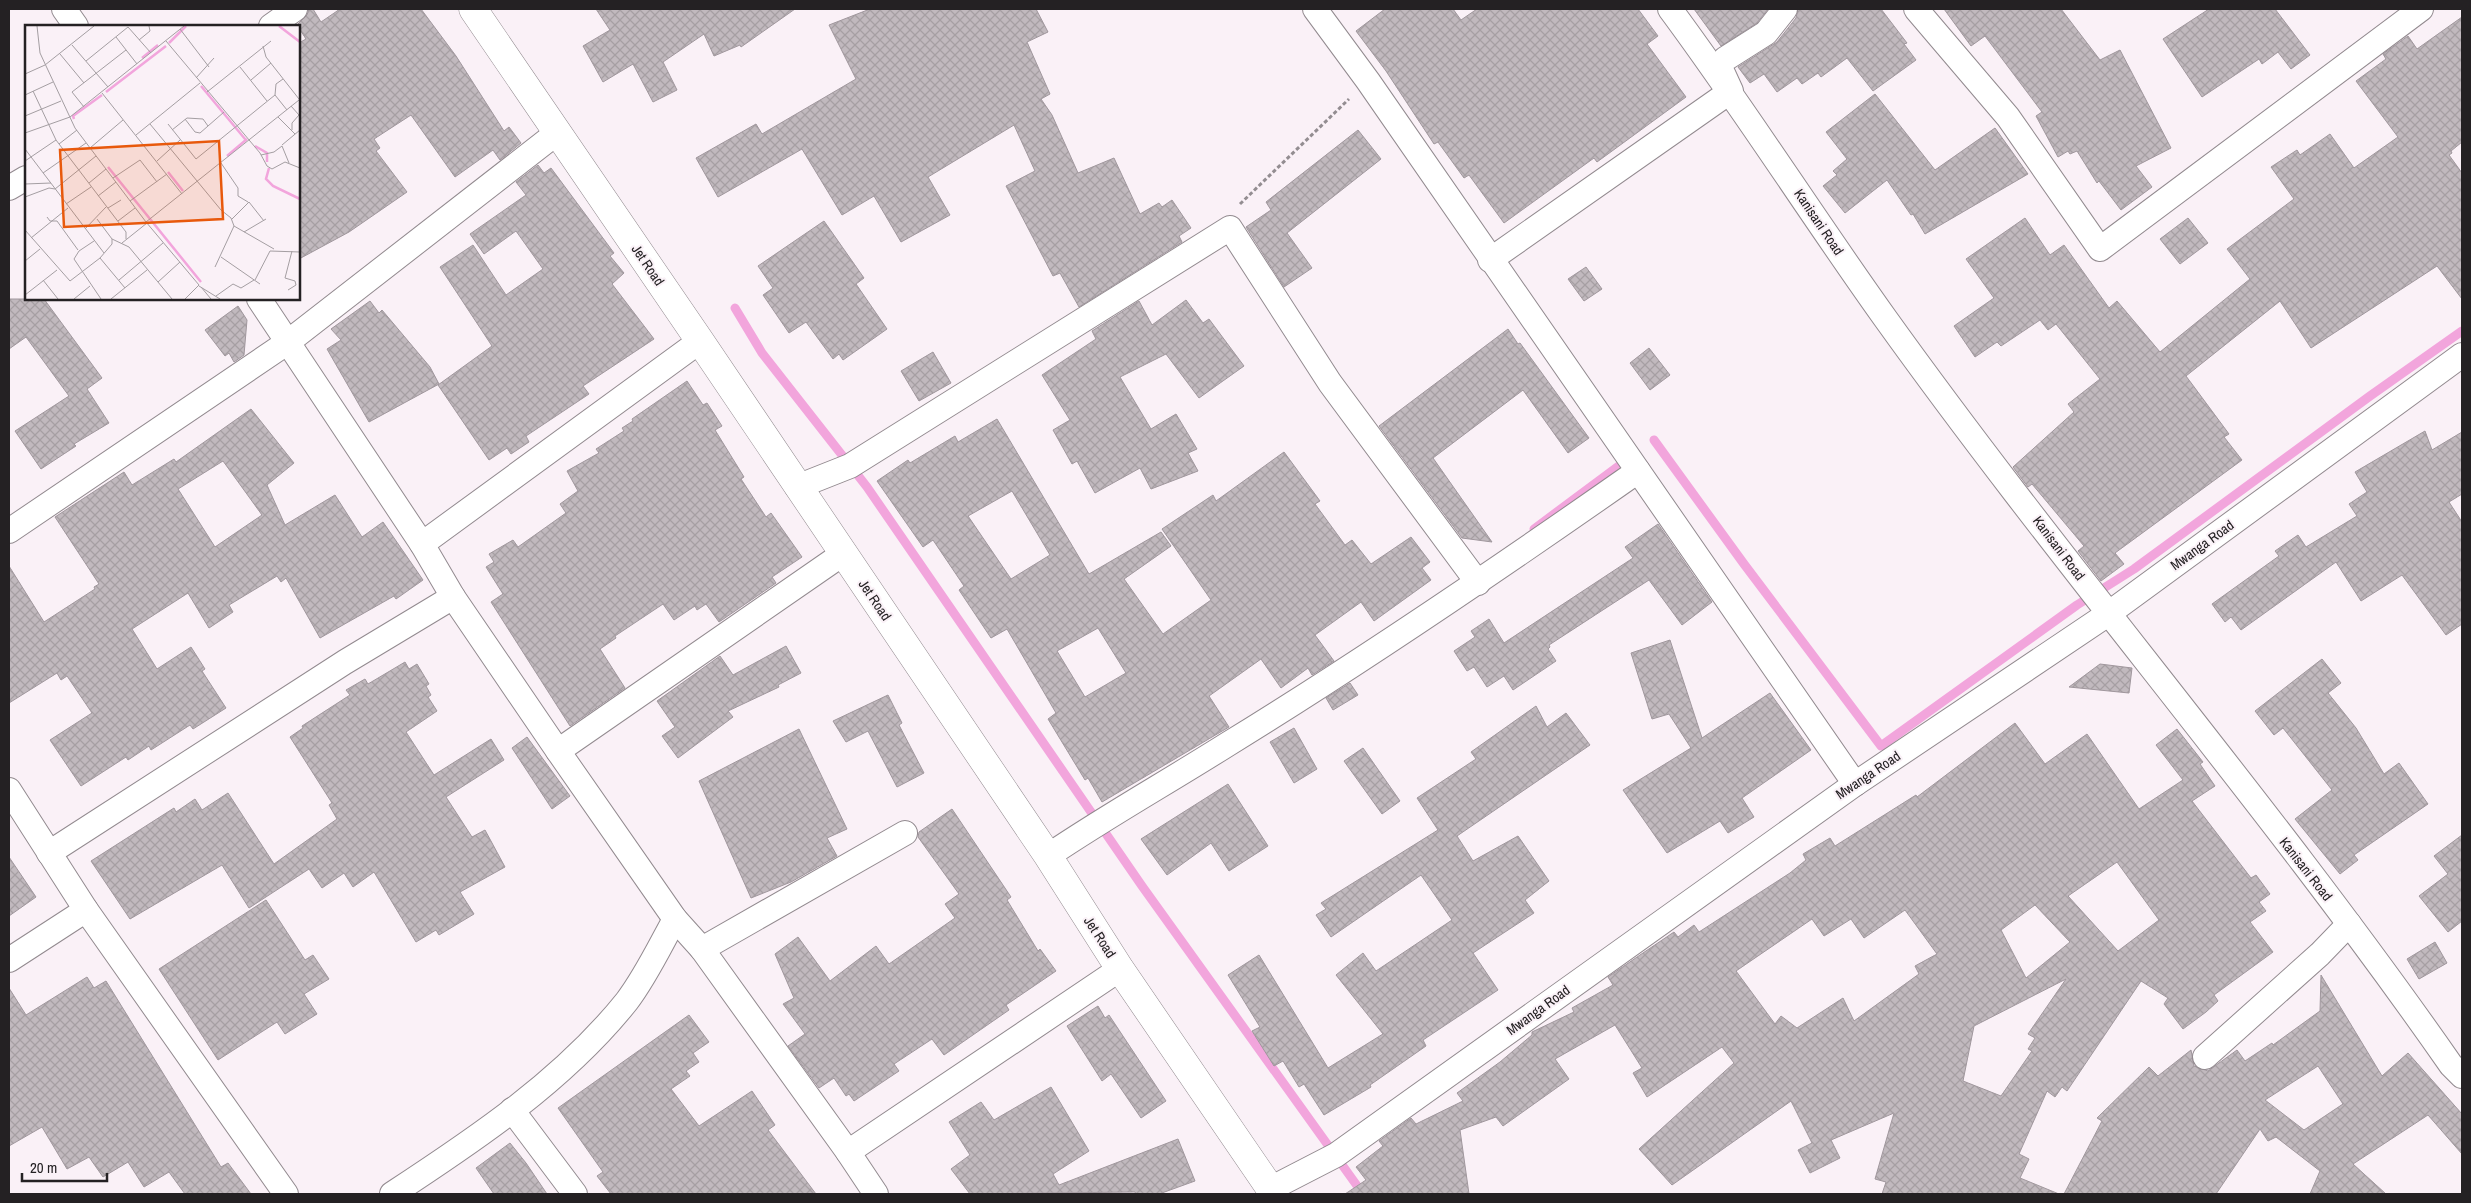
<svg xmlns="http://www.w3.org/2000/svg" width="2471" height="1203" font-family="'Archivo Narrow',sans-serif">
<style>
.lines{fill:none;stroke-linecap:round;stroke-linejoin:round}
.stream{stroke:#f2a5dc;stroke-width:9}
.building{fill:url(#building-cross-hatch);stroke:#a0979d;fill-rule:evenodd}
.minor-casing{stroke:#928a8f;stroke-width:26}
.secondary-casing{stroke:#928a8f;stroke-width:29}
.path{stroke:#938d91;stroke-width:3;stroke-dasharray:4 2.5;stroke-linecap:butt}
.minor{stroke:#fff;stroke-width:24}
.secondary{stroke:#fff;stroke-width:28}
.labels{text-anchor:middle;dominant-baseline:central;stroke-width:4;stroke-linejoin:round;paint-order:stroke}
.street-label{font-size:14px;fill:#242123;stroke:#faf1f7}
.inset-river{fill:none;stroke:#f2a5dc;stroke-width:2.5}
.inset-road{fill:none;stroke:#a49ea2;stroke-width:1}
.view{fill:#e8590c;fill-opacity:0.15;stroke:#e8590c;stroke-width:2.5}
.inset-edge{fill:none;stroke:#242123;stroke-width:2.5}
</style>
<defs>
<pattern id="building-cross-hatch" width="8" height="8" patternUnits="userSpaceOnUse" patternTransform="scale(1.25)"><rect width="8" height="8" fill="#c1b9be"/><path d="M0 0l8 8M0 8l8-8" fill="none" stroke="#a69fa3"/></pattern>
</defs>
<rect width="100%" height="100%" fill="#faf1f7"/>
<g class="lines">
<!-- stream -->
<g class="stream">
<polyline points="735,308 762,353 867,487 1142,886 1363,1194"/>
<polyline points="1654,440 1744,564 1881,746 2077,605 2134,569 2370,396 2462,331"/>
<polyline points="1534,529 1628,459"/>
</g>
</g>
<!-- building -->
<g class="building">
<polygon points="309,9 313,9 321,22 340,9 421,9 456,56 504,131 509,127 521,143 500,160 493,150 455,177 411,115 374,139 380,148 376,151 407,192 349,232 299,259 299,43 306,39 297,25 307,15"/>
<polygon points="596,9 795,9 741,47 740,45 714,56 704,34 663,62 677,90 653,102 633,64 603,82 583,46 610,30"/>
<polygon points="870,9 1036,9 1048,32 1027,42 1050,94 1041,99 1052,115 1078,173 1114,158 1140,214 1159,203 1162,207 1172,200 1191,228 1179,236 1182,242 1079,307 1060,273 1053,276 1006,186 1035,171 1014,125 928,177 950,215 901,242 874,196 842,215 802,149 718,197 696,158 756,124 762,134 856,79 829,25"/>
<polygon points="1385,9 1453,9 1461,20 1477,9 1638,9 1658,36 1647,44 1686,97 1597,162 1594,158 1504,223 1469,175 1464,178 1438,142 1434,144 1386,71 1356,31"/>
<polygon points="1694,9 1768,9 1757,23 1721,46"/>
<polygon points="1798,9 1881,9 1907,43 1904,44 1916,60 1873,91 1847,58 1821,77 1818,73 1802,84 1797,78 1777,92 1764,74 1750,83 1738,67 1777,42 1796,18"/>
<polygon points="1944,9 2061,9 2100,60 2120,50 2171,148 2136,166 2152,187 2121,210 2099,181 2097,183 2077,151 2070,154 2068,151 2058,157 2036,116 2042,112 1985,36 1971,46"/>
<polygon points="2209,9 2275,9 2310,55 2291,69 2278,52 2262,64 2259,59 2202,97 2163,39"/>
<polygon points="2462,17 2462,142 2451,151 2452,153 2449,155 2462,173 2462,299 2437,266 2311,348 2280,301 2186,376 2229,434 2224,437 2242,460 2115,553 2124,564 2101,581 2078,551 2084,546 2032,484 2028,487 2013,467 2074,412 2068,404 2100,379 2056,324 2048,330 2040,320 2001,346 1997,342 1975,357 1954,326 1994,298 1966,259 2025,218 2050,255 2064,245 2109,308 2117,301 2160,352 2250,279 2227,249 2294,199 2271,167 2297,150 2300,155 2330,134 2354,168 2398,137 2356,81 2386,59 2383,54 2408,36 2417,49"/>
<polygon points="1875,94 1935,170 1995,128 2028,174 1925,234 1913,214 1911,215 1887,180 1845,213 1823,186 1837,175 1833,171 1847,159 1826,132"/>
<polygon points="1358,130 1381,159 1287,233 1312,268 1284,287 1246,227 1271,210 1266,202"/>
<polygon points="538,165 544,173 551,168 614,253 610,256 624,273 612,284 654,339 583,386 589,394 526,436 529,442 511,454 507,448 489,460 438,385 492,346 440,267 473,245 506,295 543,269 516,231 484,254 470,234 526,195 516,182"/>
<polygon points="2188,218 2208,243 2180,264 2160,239"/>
<polygon points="824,221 864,278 856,284 887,329 843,360 839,354 833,359 806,322 789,333 763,295 773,288 758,266"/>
<polygon points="1586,267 1602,289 1584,301 1568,279"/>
<polygon points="9,299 44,299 102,378 87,389 109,423 74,444 76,446 41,469 15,431 69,396 26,337 9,349"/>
<polygon points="1186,300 1203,323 1209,319 1244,366 1199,398 1166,354 1120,377 1151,429 1176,414 1197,449 1188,453 1198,471 1151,489 1140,468 1095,493 1077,461 1072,464 1053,430 1070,420 1042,375 1096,339 1092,331 1139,301 1152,325"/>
<polygon points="370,301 379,313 382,310 430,367 439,384 369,422 327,349 341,340 331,329"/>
<polygon points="238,306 247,320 244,355 234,362 229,353 225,356 205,330"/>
<polygon points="1508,329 1518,344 1520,343 1589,438 1568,453 1523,390 1433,458 1492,542 1462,538 1379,426"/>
<polygon points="1649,348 1670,375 1650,390 1630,363"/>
<polygon points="933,352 951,383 919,401 901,371"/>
<polygon points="687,381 703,405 707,403 722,426 715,430 744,477 741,479 766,517 771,513 802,557 772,577 776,583 719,622 706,604 697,610 695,606 674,620 663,604 615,636 616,638 600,649 625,688 570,726 491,602 503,594 486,567 494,562 489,554 513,540 518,547 566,513 560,504 578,491 567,471 599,453 596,449 624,431 622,428 633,421 632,419"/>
<path d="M251 409 294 463 267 485 285 525 335 495 362 537 383 522 423 580 396 599 394 596 320 638 286 578 281 582 277 576 229 605 233 612 209 628 188 593 132 629 157 669 191 647 205 669 202 671 226 708 193 729 190 725 151 750 149 746 128 760 126 757 81 786 50 740 92 713 67 676 61 680 57 673 9 703V566L44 622 95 589 94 587 99 584 55 517 124 472 132 485 174 459 176 462ZM223 461 262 515 215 547 178 489Z"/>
<path d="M997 419 1089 574 1161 532 1171 546 1124 579 1163 634 1211 600 1162 529 1213 495 1216 501 1284 452 1320 501 1315 504 1345 545 1352 540 1371 564 1411 537 1430 562 1422 568 1431 580 1374 621 1361 602 1315 635 1334 661 1312 675 1308 668 1281 688 1261 659 1209 696 1229 727 1102 802 1088 778 1085 780 1048 719 1056 713 1007 629 991 638 959 590 964 586 933 540 923 547 877 481 908 460 910 463 955 436 958 442ZM1012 491 1050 555 1011 579 968 516ZM1098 628 1126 673 1085 697 1057 651Z"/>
<polygon points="2425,431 2432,450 2462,432 2462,494 2449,502 2462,522 2462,624 2446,635 2402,575 2361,601 2336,562 2241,630 2231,617 2225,622 2212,604 2279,556 2275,551 2298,535 2306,547 2357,516 2349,504 2367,492 2355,472"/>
<polygon points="1658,524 1712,602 1682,625 1649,580 1549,645 1550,647 1548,649 1556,661 1513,690 1504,676 1487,687 1474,667 1467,671 1454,651 1475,637 1471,631 1489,619 1504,643 1633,558 1625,547"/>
<polygon points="1670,640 1702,738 1770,693 1811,750 1742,798 1754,817 1728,833 1720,821 1667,853 1623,790 1691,748 1669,714 1652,719 1631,653"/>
<polygon points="786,646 801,673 778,685 779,687 728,711 733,717 678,758 662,736 675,727 657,701 720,656 733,675"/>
<polygon points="2322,659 2341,683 2328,693 2356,728 2384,774 2399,763 2428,804 2354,855 2358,860 2340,874 2295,819 2332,790 2283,728 2274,735 2255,711"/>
<polygon points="405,662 409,669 417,664 429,684 426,686 431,695 428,697 437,711 406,732 434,775 491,739 504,760 446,797 472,837 485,830 505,867 460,892 474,914 439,935 436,930 416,942 374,872 353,887 344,873 322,888 309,869 249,908 222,865 130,919 91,861 174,808 176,812 195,799 202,810 228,793 274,864 337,819 329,805 332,803 290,737 303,728 302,726 350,695 346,690 365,679 368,684"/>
<polygon points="2100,664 2132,668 2129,693 2069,687"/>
<polygon points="1350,683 1358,695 1333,710 1326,698"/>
<polygon points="888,695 902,723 899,725 924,773 897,787 868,731 846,742 833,721"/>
<polygon points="1536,706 1547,727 1566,713 1590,745 1457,836 1473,861 1518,836 1549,881 1525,900 1534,913 1473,953 1498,990 1423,1040 1426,1046 1370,1085 1371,1087 1324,1115 1304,1084 1299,1087 1283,1061 1274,1066 1252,1031 1260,1027 1228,975 1259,955 1328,1068 1383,1034 1336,975 1363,953 1376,971 1452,920 1421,875 1331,937 1316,915 1326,909 1321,903 1438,830 1417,798 1476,759 1471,752"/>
<path d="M2015 723 2045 764 2087 734 2139 809 2183 780 2156 745 2177 729 2203 762 2200 764 2215 786 2192 801 2251 878 2256 875 2270 894 2259 902 2266 911 2250 922 2273 952 2214 995 2218 1001 2206 1012 2183 1029 2164 1004 2168 998 2141 981 2067 1091 2062 1087 2055 1097 2047 1091 2019 1154 2029 1159 2020 1178 2059 1194H1882L1886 1182 1875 1179 1894 1113 1831 1140 1840 1158 1810 1173 1798 1150 1812 1143 1791 1101 1672 1185 1639 1149 1734 1063 1722 1047 1647 1097 1633 1073 1642 1068 1615 1025 1555 1059 1569 1079 1503 1126 1496 1117 1460 1130 1469 1194H1345L1366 1180 1356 1167 1383 1146 1379 1141 1411 1118 1416 1124 1463 1101 1457 1093 1500 1062 1532 1035V1032L1574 1012 1572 1008 1613 985 1608 977 1640 955 1674 932 1678 937 1694 925 1699 932 1790 873 1806 860 1803 854 1830 838 1835 846 1916 795 1917 797ZM2117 862 2159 920 2118 951 2068 896ZM2035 905 2070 942 2026 978 2001 930ZM1905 910 1937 954 1915 966 1919 974 1854 1021 1843 998 1797 1028 1781 1016 1775 1024 1736 971 1812 919 1824 936 1851 919 1864 938ZM2066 979 2028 1034 2035 1038 2028 1049 2032 1051 2001 1096 1963 1081 1974 1026Z"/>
<polygon points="1294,728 1317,769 1294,783 1270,742"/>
<polygon points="799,729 847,829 827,838 837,856 791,882 751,898 699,781"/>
<polygon points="527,737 570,796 552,809 512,748"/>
<polygon points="1363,748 1400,801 1382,814 1344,761"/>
<polygon points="1228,784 1268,846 1229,871 1211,843 1167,875 1141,839"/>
<polygon points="952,809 1011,897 1007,900 1038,951 1040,949 1056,971 1006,1005 1009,1010 944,1055 932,1039 894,1064 899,1071 854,1101 849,1094 846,1096 834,1078 819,1088 788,1046 805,1034 783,1004 794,998 775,954 798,937 830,981 876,946 889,964 955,918 945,904 959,894 918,837 919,832"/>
<polygon points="2462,835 2462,921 2448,932 2419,896 2448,874 2434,856"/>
<polygon points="9,857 36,897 9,916"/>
<polygon points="266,900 305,960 313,955 329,979 304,994 317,1014 285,1034 277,1022 218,1060 159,969"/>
<polygon points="2435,942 2447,963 2419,979 2407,959"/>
<path d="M2321 975 2382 1076 2408 1053 2462 1114V1154L2428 1115 2353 1164 2386 1194H2310L2320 1171 2276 1137 2268 1141 2260 1129 2216 1194H2064L2102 1121 2097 1118 2149 1067 2158 1076 2191 1050 2194 1066 2208 1071 2237 1050 2245 1061 2272 1043 2273 1045 2320 1011ZM2318 1066 2343 1104 2304 1130 2265 1100Z"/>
<polygon points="87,977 94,988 106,981 221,1167 228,1163 251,1194 185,1194 169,1172 144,1187 128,1162 103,1177 89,1157 67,1169 42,1127 9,1146 9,988 26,1015"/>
<polygon points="1098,1006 1105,1018 1109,1015 1166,1101 1141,1118 1111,1074 1102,1081 1067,1026"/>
<polygon points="689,1015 709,1042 693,1053 699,1062 686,1071 690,1076 671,1089 699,1126 752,1091 775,1125 768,1130 816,1194 611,1194 597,1176 603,1172 558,1108"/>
<polygon points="1051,1087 1089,1151 1053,1174 1059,1185 1178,1139 1195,1181 1159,1194 1136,1194 1135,1192 970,1194 951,1169 970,1155 949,1122 981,1102 994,1120"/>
<polygon points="510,1143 526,1163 547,1194 494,1194 476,1168"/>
</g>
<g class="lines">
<!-- minor casing -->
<g class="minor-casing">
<g id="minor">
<polyline points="64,9 76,26"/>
<polyline points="1315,9 1368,81 1855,784"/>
<path d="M1670 9C1745 110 1812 216 1885 318 2067 572 2272 808 2451 1065L2462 1076"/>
<polyline points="1916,9 2008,117 2100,249 2421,9"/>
<polyline points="271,26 295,9"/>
<polyline points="9,188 26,178"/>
<polyline points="1490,260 1731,91 1720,67 1725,59 1766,33 1785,9"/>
<polyline points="259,299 422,544 453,597 558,751 675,919 702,949 848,1152 876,1194"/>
<polyline points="797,487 850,466 1230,228 1330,383 1478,583"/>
<polyline points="9,531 288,342 558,132"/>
<polyline points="422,544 700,341"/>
<polyline points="558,751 844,553"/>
<polyline points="9,790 86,910 286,1194"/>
<polyline points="49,853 345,662 453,597"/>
<path d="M1048 856C1107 816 1168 782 1228 744 1368 658 1504 565 1638 471"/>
<polyline points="702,949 905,833"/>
<polyline points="9,960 86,910"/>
<polyline points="2205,1057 2320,954 2349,924"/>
<polyline points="512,1110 575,1194"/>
<polyline points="848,1152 1120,969"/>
<polyline points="1270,1189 1336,1155 1855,784 2108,614 2462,355"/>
<path d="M392 1194C476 1139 564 1080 627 1001 646 976 660 946 675 919"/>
</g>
</g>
<!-- secondary casing -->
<g class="secondary-casing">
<polyline id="secondary" points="473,9 700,341 1048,856 1120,969 1274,1194"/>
</g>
<!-- path -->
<polyline class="path" points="1240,204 1349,99"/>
<!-- minor -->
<use href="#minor" class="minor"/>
<!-- secondary -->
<use href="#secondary" class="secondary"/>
</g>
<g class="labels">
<!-- street labels -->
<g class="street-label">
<text transform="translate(1819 222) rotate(56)">Kanisani Road</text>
<text transform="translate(648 265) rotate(56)">Jet Road</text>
<text transform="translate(2202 545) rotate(-36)">Mwanga Road</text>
<text transform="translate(2059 548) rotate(53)">Kanisani Road</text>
<text transform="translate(875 600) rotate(56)">Jet Road</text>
<text transform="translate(1868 775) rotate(-34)">Mwanga Road</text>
<text transform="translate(2306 869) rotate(52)">Kanisani Road</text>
<text transform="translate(1100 937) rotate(57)">Jet Road</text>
<text transform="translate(1538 1010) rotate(-36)">Mwanga Road</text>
</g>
</g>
<!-- overview -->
<g transform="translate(25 25)">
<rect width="275" height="275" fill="#faf1f7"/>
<path class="inset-river" d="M254 1 275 17M144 18 161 1M117 33 133 20M176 61 220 114M81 67 141 21M49 94 48 91 77 70M230 121 242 128V137M202 131 222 114M83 142 176 257M244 143 241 154 248 161 275 174M143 147 158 166"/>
<path class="inset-road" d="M12 1 15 28 50 103 121 197 174 260 160 274M103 2 126 28M155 4 184 42M91 12 112 39M114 15 125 6 124 1M141 16 235 128 242 141 247 144 260 137 275 143M47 20 83 62M238 21 241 32 274 74M35 29 59 58M61 36 103 2M215 42 242 76M0 49 20 40 69 1M171 53 189 33M226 55 246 38M8 66 31 115 101 207V214M182 67 246 16M77 68 157 169M0 70 28 57M250 70 262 85M266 81 274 90 267 98V105M59 82 47 67 101 25M0 91 36 76M253 92 270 109M160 94 170 107 175 108 199 87M125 99 196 185 206 193 209 201 249 224M143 99 171 134 250 70 251 59 258 54M147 105 162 93 178 94 183 101M0 108 45 92 159 1M111 110 175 58M34 119 52 105M257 120 275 105M65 123 98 95M0 124 79 228M236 130 249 127 257 121 264 138M0 136 31 115M132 136 155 115M196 138 213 163V171L223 177M18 148 61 118M88 153 115 135 132 157M64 158 81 144M0 159 26 158M73 171 91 157M0 172 24 163 30 164 71 131M105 176 142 149M41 179 66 162M83 183 96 175M22 192 25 196H32L53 225M72 194 87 214 104 222 147 274M207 194 224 177 239 196M93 196 110 183M121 197 274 75M60 204 81 182M0 205 45 256 75 233 87 219V214M219 207 241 194M6 213 43 183M69 216 54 226 49 234 76 274M97 218 122 198M196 232 235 259M75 233 100 263M0 236 15 224M190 242 209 201M18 255 33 274M94 255 138 218M230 255 245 226 275 227M133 257 155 237M174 261 195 274M176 262 186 274M263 265 271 260 270 256 260 253 267 226M0 270 32 245M191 271 208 259 216 263 229 255M49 274 65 261M86 274 122 245"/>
<path class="view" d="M194 116 198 194 39 202 35 125Z"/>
<rect width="275" height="275" class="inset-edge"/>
</g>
<!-- border -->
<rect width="2471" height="1203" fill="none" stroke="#242123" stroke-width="20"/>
<!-- scale -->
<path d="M22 1173v8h85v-8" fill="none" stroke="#242123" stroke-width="2.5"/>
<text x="30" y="1173" font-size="15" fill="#242123" stroke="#faf1f7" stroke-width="4" paint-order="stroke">20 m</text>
</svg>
